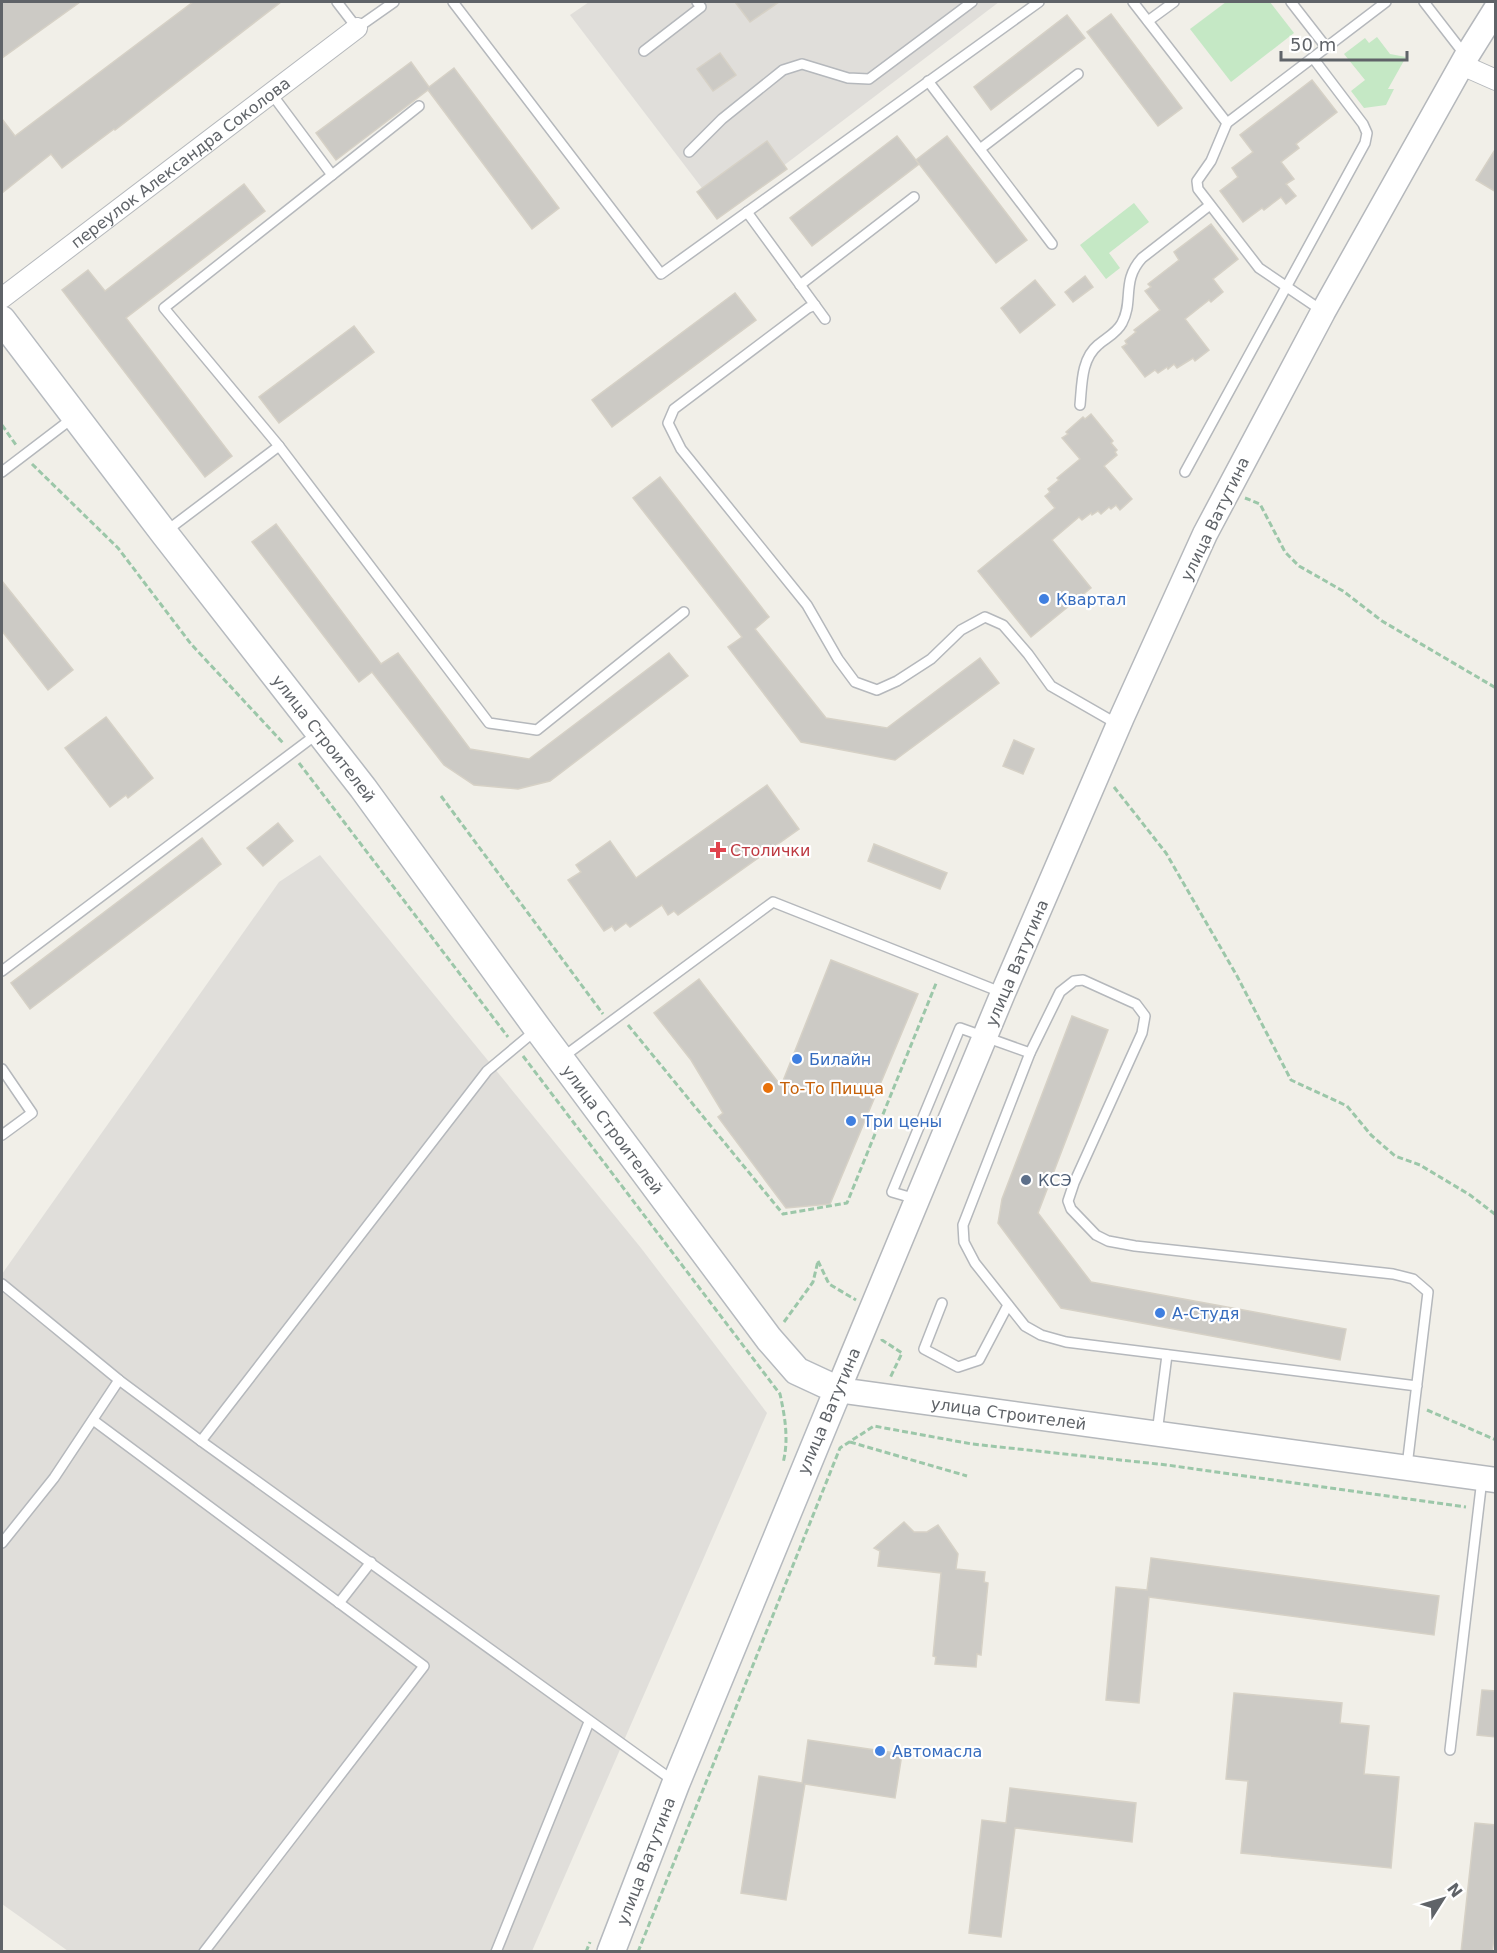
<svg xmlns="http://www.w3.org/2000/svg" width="1497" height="1953" font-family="'DejaVu Sans',sans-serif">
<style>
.industrial{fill:#e0deda}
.green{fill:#c5e8c5}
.building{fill:#cccac5;stroke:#d6d1c6;stroke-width:1.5}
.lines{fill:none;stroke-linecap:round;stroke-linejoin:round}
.service-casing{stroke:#b5b8bc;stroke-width:12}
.minor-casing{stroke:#b5b8bc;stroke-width:22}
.tertiary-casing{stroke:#b5b8bc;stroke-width:27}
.secondary-casing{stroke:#b6babf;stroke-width:30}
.path{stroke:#9cc7a9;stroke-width:3;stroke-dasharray:6 3;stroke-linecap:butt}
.service{stroke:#fff;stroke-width:9}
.minor{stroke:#fff;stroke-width:20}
.tertiary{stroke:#fff;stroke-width:24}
.secondary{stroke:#fff;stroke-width:27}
.shop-dot{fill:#3f7fe0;stroke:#fff;stroke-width:2}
.health-dot{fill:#e0444e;stroke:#fff;stroke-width:2}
.food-dot{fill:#e8710a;stroke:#fff;stroke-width:2}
.service-dot{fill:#5c6f8a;stroke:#fff;stroke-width:2}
.labels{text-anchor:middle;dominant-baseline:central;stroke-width:4.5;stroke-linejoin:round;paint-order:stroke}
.street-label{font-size:16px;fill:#5f6368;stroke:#fff}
.shop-label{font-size:16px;fill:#366cbe;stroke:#fff;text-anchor:start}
.health-label{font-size:16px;fill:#be3a42;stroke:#fff;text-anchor:start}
.food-label{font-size:16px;fill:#c56008;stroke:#fff;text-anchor:start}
.service-label{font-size:16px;fill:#4e5e75;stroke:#fff;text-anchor:start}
</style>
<rect width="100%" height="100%" fill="#f1efe8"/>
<!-- industrial -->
<g class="industrial">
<polygon points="589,2 999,2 721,213 570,15"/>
<polygon points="320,855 641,1248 767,1413 532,1951 68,1951 2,1904 2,1274 279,882"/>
</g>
<!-- green -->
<g class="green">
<polygon points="1226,2 1270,2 1294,33 1231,82 1190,29"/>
<polygon points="1377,37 1390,54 1406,57 1388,89 1394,89 1386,105 1364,108 1351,91 1365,80 1344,54 1365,38 1369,43"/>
<polygon points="1134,203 1149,222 1109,253 1120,268 1106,279 1080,245"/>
</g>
<!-- building -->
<g class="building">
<polygon points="2,2 80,2 2,58"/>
<polygon points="193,2 281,2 115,130 114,129 62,168 51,154 2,193 2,119 15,136"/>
<polygon points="735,2 779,2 750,22"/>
<polygon points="1111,14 1182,108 1158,126 1087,32"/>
<polygon points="1067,15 1085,38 991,110 974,87"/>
<polygon points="720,53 736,75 713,91 697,69"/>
<polygon points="411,62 429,87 454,68 559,208 532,229 428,90 336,160 316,133"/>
<polygon points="1312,80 1337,112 1296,144 1299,148 1281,162 1294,179 1286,184 1296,196 1286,204 1281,197 1264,210 1262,208 1243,222 1220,191 1238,177 1232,168 1253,152 1240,135"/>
<polygon points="897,136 919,164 812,246 790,218"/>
<polygon points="947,136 1027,240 996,263 916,160"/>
<polygon points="767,141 787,169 717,219 697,192"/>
<polygon points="1496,148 1496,192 1476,180"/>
<polygon points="244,184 265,211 126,318 232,456 205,477 62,290 88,270 105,291"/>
<polygon points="1211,224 1238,259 1213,279 1223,292 1211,302 1209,300 1185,319 1209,350 1195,361 1193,358 1177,368 1174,364 1168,369 1167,367 1158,373 1155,370 1145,377 1122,347 1127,344 1125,341 1136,332 1134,330 1160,310 1145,291 1151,287 1148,284 1179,260 1174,252"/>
<polygon points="1085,276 1093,287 1073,302 1065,292"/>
<polygon points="1035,280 1055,305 1020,333 1001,308"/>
<polygon points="735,293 756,320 612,427 592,400"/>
<polygon points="354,326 374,352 279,423 259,397"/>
<polygon points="1091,414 1113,441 1111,443 1117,450 1115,452 1117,455 1104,466 1132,499 1120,510 1116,505 1111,509 1109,507 1101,514 1098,511 1092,515 1091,513 1082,520 1079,517 1052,540 1091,588 1031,637 978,571 1055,508 1045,496 1050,492 1048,489 1059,480 1057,478 1080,459 1062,438 1068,434 1066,432 1083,417 1085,419"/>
<polygon points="660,477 769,617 755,629 826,718 887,728 980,658 999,683 895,760 801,742 728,647 742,637 633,498"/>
<polygon points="276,524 381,664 398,653 470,749 529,759 669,653 688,676 550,781 518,789 474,785 444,765 372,672 359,682 252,542"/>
<polygon points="2,581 73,670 48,690 2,631"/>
<polygon points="106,717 153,778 128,798 126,795 110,807 65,748"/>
<polygon points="1014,740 1034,749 1023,774 1003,766"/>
<polygon points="767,785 799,829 678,915 674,911 668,915 662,905 630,927 626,923 615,931 612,926 604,931 568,880 581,872 576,865 610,841 636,878"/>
<polygon points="278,823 293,841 263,866 247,848"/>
<polygon points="202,838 221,864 30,1009 11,983"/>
<polygon points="874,844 947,873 940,889 868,861"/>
<polygon points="831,960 918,994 830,1204 786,1208 718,1117 723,1113 691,1060 654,1013 699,979 781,1086"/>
<polygon points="1072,1016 1108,1030 1038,1213 1091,1282 1346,1329 1340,1360 1061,1308 998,1223 1002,1199"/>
<polygon points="904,1522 914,1532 927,1532 938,1525 958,1554 956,1569 985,1572 984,1582 988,1583 981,1655 977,1654 976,1667 935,1664 936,1657 933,1656 941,1573 878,1566 880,1551 874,1548"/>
<polygon points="1151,1558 1439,1596 1434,1635 1149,1597 1139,1703 1106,1700 1116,1587 1147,1590"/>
<polygon points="1482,1690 1496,1691 1496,1737 1477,1735"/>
<polygon points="1234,1693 1342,1703 1340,1723 1369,1726 1364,1774 1399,1777 1391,1868 1241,1853 1248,1781 1226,1779"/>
<polygon points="808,1740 902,1754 895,1798 805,1784 786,1900 741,1893 759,1776 802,1783"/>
<polygon points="1010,1788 1136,1803 1132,1842 1015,1828 1001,1937 969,1933 982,1820 1006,1823"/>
<polygon points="1475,1823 1496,1825 1496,1926 1492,1952 1461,1952"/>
</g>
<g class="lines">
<!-- service casing -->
<g class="service-casing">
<g id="service">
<polyline points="337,2 357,28 394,2"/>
<polyline points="453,2 661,274 1039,2"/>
<polyline points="1133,2 1227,123"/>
<polyline points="1291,2 1326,47"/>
<polyline points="1424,2 1465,55"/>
<polyline points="1148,21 1174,2"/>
<polyline points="644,51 701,7 697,2"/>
<polyline points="928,81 1052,244"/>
<polyline points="980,149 1078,74"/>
<polyline points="689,152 722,119 783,70 802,64 848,78 869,79 972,2"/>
<polyline points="332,175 419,106"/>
<polyline points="747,212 825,319"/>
<polyline points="800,285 914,197"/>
<polyline points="815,305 808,308 674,409 668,423 681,449 807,605 838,659 855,682 877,690 897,681 931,659 961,630 985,617 1003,625 1028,654 1051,686 1119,725"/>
<polyline points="1321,310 1259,268 1198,189 1197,181 1211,161 1227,123 1386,2"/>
<path d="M1080 405C1082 385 1081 359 1098 345 1106 338 1117 333 1122 323 1134 301 1121 281 1142 258L1210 205"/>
<polyline points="279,446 489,723 537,730 684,612"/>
<polyline points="2,472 74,417"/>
<polyline points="1185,472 1365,143 1367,133 1363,124 1313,58"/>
<polyline points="165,532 279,446 164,308 332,175 271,93"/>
<polyline points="2,971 317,734"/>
<polyline points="563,1057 773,902 1003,993"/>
<polyline points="2,1069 32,1113 2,1135"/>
<polyline points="916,1199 892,1192 960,1028 1030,1053"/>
<polyline points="2,1284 119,1380 201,1441 675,1782"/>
<polyline points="942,1303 924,1349 958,1367 979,1360 1008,1305"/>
<polyline points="93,1420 424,1666 204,1952"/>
<polyline points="1157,1433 1167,1355"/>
<polyline points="201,1441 487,1071 536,1030"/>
<polyline points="1407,1466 1428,1292 1413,1279 1393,1274 1135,1246 1108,1241 1096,1235 1071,1209 1068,1201 1074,1183 1142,1033 1145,1016 1136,1004 1083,980 1074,981 1060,992 1030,1053 963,1225 964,1242 975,1263 1025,1326 1041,1335 1066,1342 1417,1386"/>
<polyline points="2,1543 54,1478 119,1380"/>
<polyline points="339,1603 371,1562"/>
<polyline points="1450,1750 1482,1479"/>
<polyline points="496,1952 589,1722"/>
</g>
</g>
<!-- minor casing -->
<g class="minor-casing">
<g id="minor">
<polyline points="1462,65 1496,80"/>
<path id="s1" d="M2 298 357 28"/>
</g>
</g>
<!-- tertiary casing -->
<g class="tertiary-casing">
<g id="tertiary">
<path id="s2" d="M1496 9 1466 57 1323 312 1205 534 1122 717 1003 993 838 1390 1496 1480"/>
</g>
</g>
<!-- secondary casing -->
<g class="secondary-casing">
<g id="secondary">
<path id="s3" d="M2 320 164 533 363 788 538 1029 769 1339 797 1371 838 1390 676 1783 611 1952"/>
</g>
</g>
<!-- path -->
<g class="path">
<polyline points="2,425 16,445"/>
<polyline points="32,464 118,548 191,644 284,744"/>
<polyline points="1245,498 1260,504 1285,552 1299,566 1343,591 1382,621 1496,688"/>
<polyline points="299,763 508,1037"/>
<polyline points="1114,787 1166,853 1237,976 1291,1080 1347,1106 1371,1135 1395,1156 1420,1165 1470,1195 1496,1215"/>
<polyline points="441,796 603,1014"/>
<polyline points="628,1025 783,1214 847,1203 937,981"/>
<path d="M523 1056 780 1394C785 1417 789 1440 783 1463"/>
<polyline points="818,1261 829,1284 856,1300"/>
<polyline points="784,1322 813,1282 818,1261"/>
<polyline points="882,1339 882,1340 902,1353 890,1378"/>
<polyline points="1427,1410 1496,1440"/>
<polyline points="850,1442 967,1476"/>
<polyline points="586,1952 590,1942"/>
<polyline points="638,1952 840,1448 874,1426 972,1444 1167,1465 1466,1507"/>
</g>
<!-- service -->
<use href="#service" class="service"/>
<!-- minor -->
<use href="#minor" class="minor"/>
<!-- tertiary -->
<use href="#tertiary" class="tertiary"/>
<!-- secondary -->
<use href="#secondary" class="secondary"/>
</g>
<!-- markers -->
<g class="shop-dot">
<circle cx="1044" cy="599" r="6"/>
<circle cx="797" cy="1059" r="6"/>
<circle cx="851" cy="1121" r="6"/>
<circle cx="1160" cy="1313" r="6"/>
<circle cx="880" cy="1751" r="6"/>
</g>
<path class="health-dot" d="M715 841h6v6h6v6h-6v6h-6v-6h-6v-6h6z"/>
<circle class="food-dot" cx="768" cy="1088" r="6"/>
<circle class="service-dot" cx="1026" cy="1180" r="6"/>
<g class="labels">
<!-- street labels -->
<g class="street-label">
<text stroke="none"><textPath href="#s1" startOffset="224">переулок Александра Соколова</textPath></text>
<text transform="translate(1215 519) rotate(-64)">улица Ватутина</text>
<text stroke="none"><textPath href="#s3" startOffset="528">улица Строителей</textPath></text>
<text transform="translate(1017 963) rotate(-67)">улица Ватутина</text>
<text stroke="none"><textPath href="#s3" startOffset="1014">улица Строителей</textPath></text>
<text transform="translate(829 1411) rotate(-67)">улица Ватутина</text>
<text stroke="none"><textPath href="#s2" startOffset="1704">улица Строителей</textPath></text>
<text transform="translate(646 1861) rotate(-69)">улица Ватутина</text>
</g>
<!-- shop labels -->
<g class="shop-label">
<text x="1056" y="599">Квартал</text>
<text x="809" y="1059">Билайн</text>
<text x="863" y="1121">Три цены</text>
<text x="1172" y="1313">А-Студя</text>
<text x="892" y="1751">Автомасла</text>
</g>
<!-- health labels -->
<g class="health-label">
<text x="730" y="850">Столички</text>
</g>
<!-- food labels -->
<g class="food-label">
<text x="780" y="1088">То-То Пицца</text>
</g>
<!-- service labels -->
<g class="service-label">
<text x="1038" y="1180">КСЭ</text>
</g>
</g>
<!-- border -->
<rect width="1497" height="1953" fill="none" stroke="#5f6368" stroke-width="6"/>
<!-- north arrow -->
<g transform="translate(1443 1899) rotate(53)" stroke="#ffffff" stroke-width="4.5" paint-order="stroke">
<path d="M0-4.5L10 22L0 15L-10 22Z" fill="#5f6368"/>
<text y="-9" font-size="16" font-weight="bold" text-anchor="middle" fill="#5f6368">N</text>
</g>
<!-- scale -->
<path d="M1281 51v9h126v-9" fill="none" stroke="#5f6368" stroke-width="3"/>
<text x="1290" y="51" font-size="18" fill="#5f6368" stroke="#ffffff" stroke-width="4.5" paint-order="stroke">50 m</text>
</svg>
